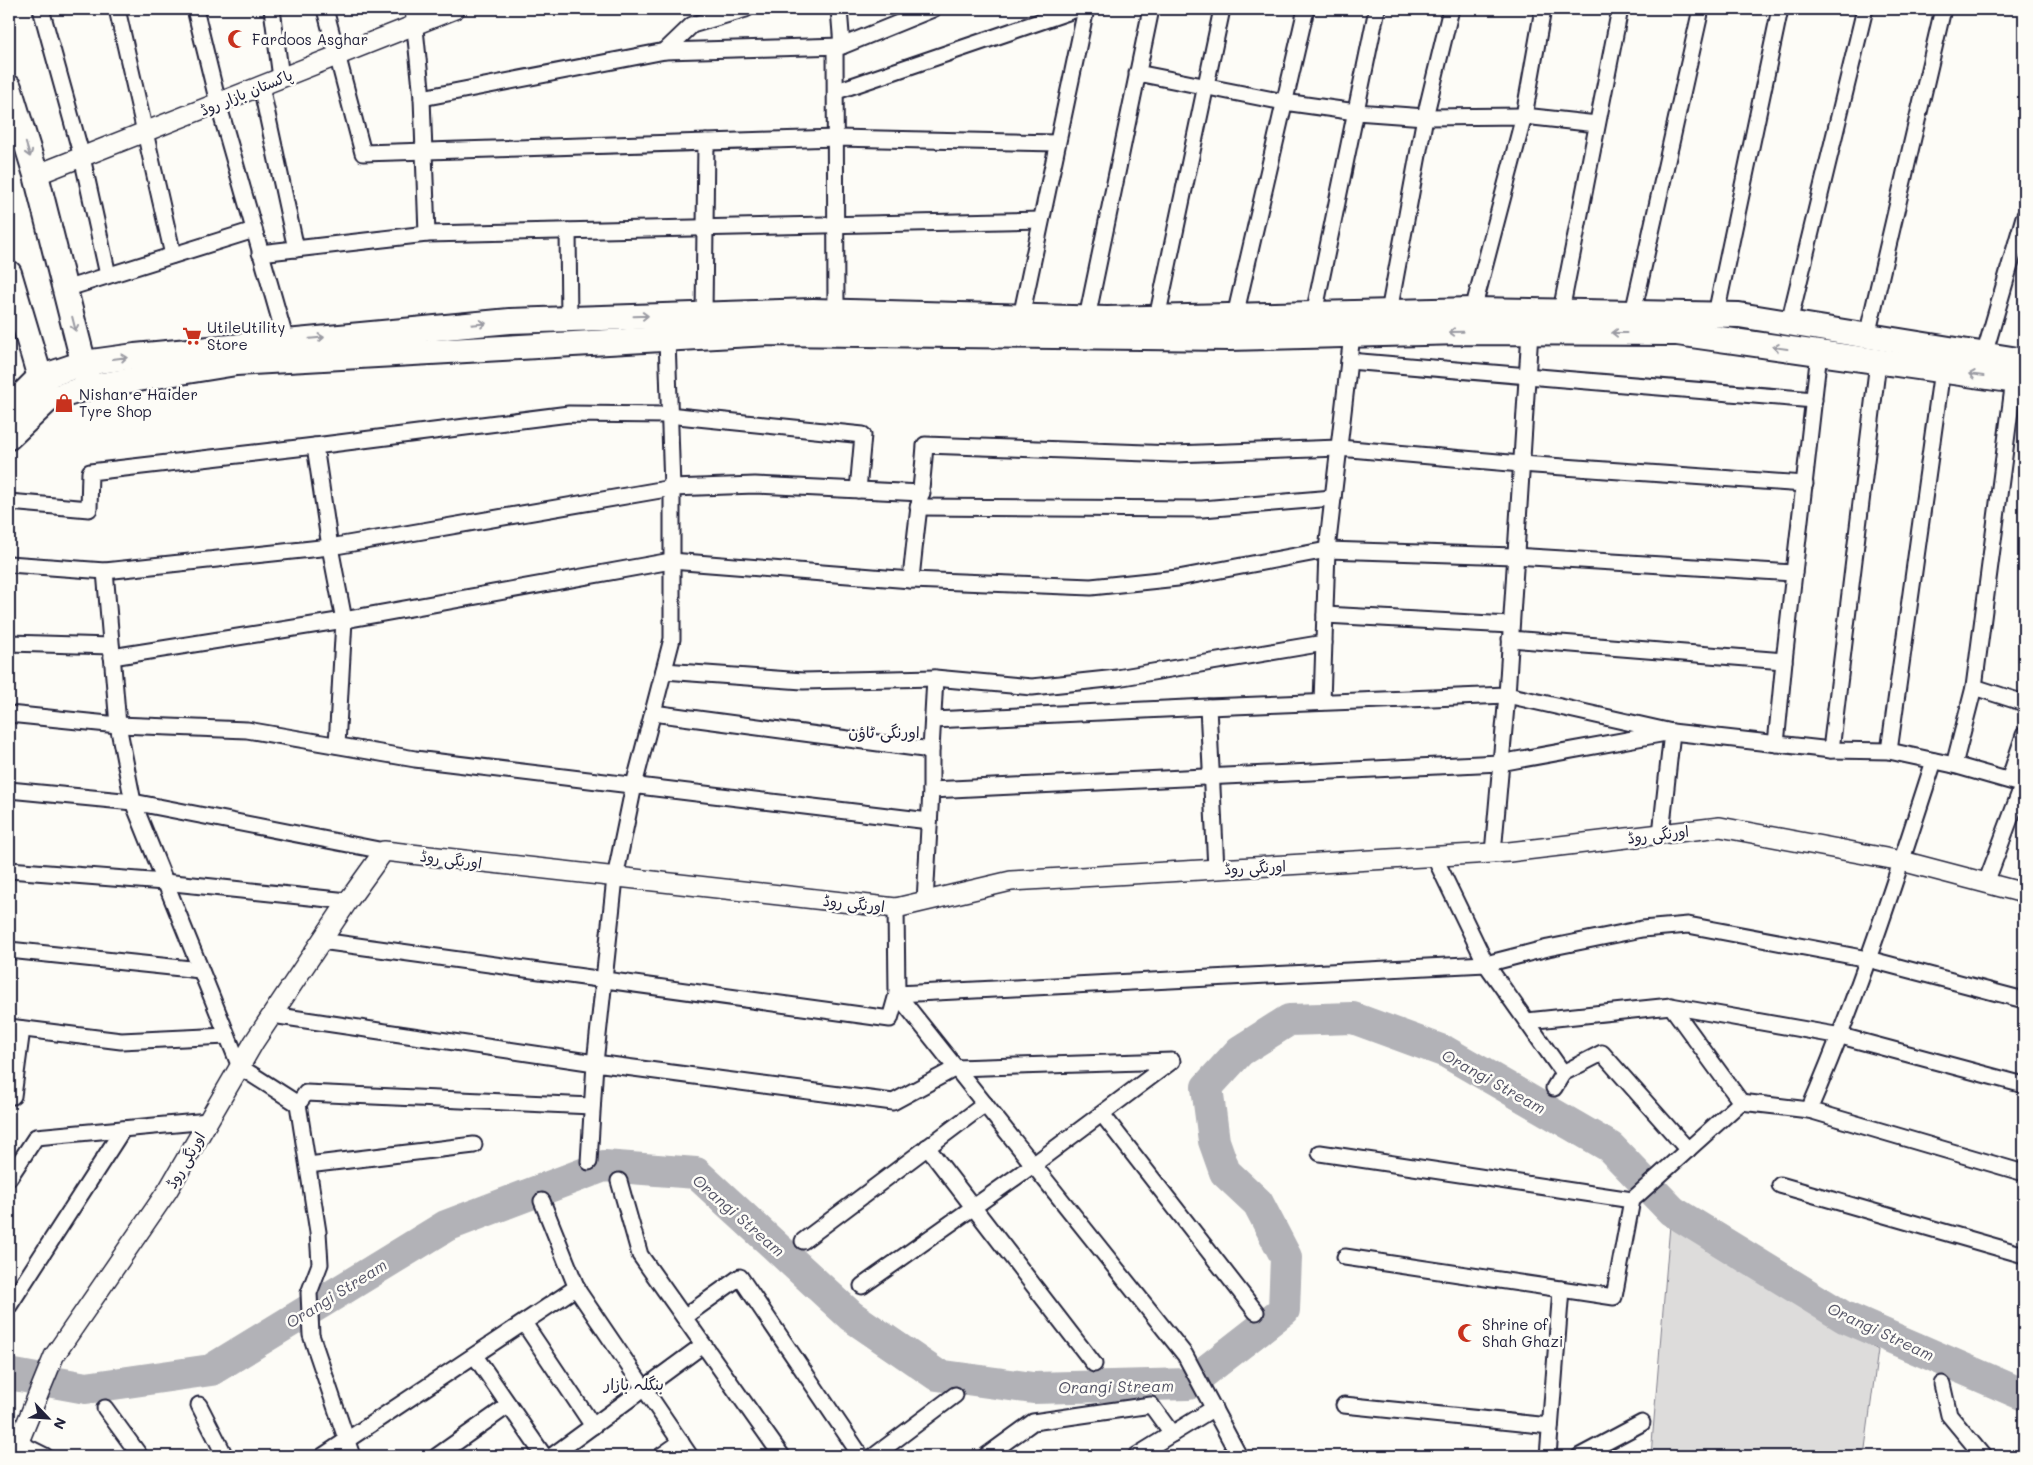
<svg xmlns="http://www.w3.org/2000/svg" width="2033" height="1465" font-family="Mali,'Playpen Sans Arabic',sans-serif">
<style>
.green{fill:#dddcdb;stroke:#807f8b}
.lines{fill:none;stroke-linecap:round;stroke-linejoin:round}
.river{stroke:#b2b2b7;stroke-width:32}
.minor-casing{stroke:#22223b;stroke-width:19}
.tertiary-casing{stroke:#22223b;stroke-width:22}
.primary-casing{stroke:#22223b;stroke-width:28}
.minor{stroke:#fdfcf7;stroke-width:15}
.tertiary{stroke:#fdfcf7;stroke-width:19}
.primary{stroke:#fdfcf7;stroke-width:24}
.oneway{stroke:#9a9aa2}
.labels{text-anchor:middle;dominant-baseline:central;stroke-width:5;stroke-linejoin:round;paint-order:stroke}
.poi-label{font-size:15px;fill:#22223b;stroke:#fdfcf7;text-anchor:start}
.street-label{font-size:15px;fill:#22223b;stroke:#fdfcf7}
.neighbourhood-label{font-size:16px;fill:#22223b;stroke:#fdfcf7}
.water-label{font-size:16px;font-style:italic;fill:#545466;stroke:#fdfcf7}
</style>
<rect width="100%" height="100%" fill="#fdfcf7"/>
<filter id="ink" filterUnits="userSpaceOnUse"><feTurbulence type="fractalNoise" baseFrequency=".02" numOctaves="2"/><feDisplacementMap in="SourceGraphic" scale="10" xChannelSelector="R" yChannelSelector="G"/><feConvolveMatrix kernelMatrix="1 2 1 2 8 2 1 2 1" color-interpolation-filters="sRGB"/></filter>
<g filter="url(#ink)">
<!-- green -->
<polygon class="green" points="1670,1225 1878,1350 1864,1456 1651,1456"/>
<g class="lines">
<!-- river -->
<polyline class="river" points="9,1374 86,1388 211,1370 446,1226 604,1166 696,1173 851,1316 937,1375 1033,1388 1189,1384 1284,1310 1286,1257 1258,1203 1225,1172 1214,1141 1207,1087 1240,1051 1289,1020 1353,1018 1446,1052 1610,1147 1672,1211 1844,1317 2024,1395"/>
<!-- minor casing -->
<g class="minor-casing">
<g id="minor">
<polyline points="41,9 82,157 108,275"/>
<polyline points="117,9 173,255"/>
<polyline points="195,9 218,103 286,341"/>
<polyline points="272,9 281,78"/>
<polyline points="325,9 363,153 837,138 1057,143"/>
<polyline points="413,9 422,98 665,51 842,46 933,9"/>
<polyline points="839,9 842,46"/>
<polyline points="835,46 836,312"/>
<polyline points="665,51 692,25 746,9"/>
<polyline points="1137,73 1284,102 1356,112 1425,117 1524,116 1597,124"/>
<polyline points="261,86 296,249"/>
<polyline points="837,91 1077,9"/>
<polyline points="422,98 427,234"/>
<polyline points="568,231 569,319"/>
<polyline points="260,253 427,234 1041,220"/>
<polyline points="65,289 254,230"/>
<polyline points="1473,310 1524,116 1543,9"/>
<polyline points="1561,311 1620,9"/>
<polyline points="1389,312 1425,117 1451,9"/>
<polyline points="1633,313 1701,9"/>
<polyline points="704,314 706,142"/>
<polyline points="1314,314 1377,9"/>
<polyline points="1716,314 1780,9"/>
<polyline points="1235,316 1306,9"/>
<polyline points="1021,317 1086,9"/>
<polyline points="1087,318 1151,9"/>
<polyline points="1157,318 1222,9"/>
<polyline points="1789,323 1865,9"/>
<polyline points="1867,336 1943,9"/>
<polyline points="1984,355 2024,217"/>
<polyline points="1349,361 1814,400"/>
<polyline points="315,446 330,547 344,620 337,745"/>
<polyline points="9,502 89,509 90,472 315,446 569,414 668,415 863,435 858,490"/>
<polyline points="918,507 1202,509 1333,498"/>
<polyline points="9,564 105,571 330,547 672,488 755,485 922,493"/>
<polyline points="105,571 118,725 133,802 240,1067 298,1104 318,1232 320,1264 309,1293 311,1335 352,1456"/>
<path d="M1794 573 1514 556 1327 550 1178 578 1091 587 911 580C915 534 922 490 925 445L1174 454 1339 448 1521 464 1805 484"/>
<polyline points="1325,615 1510,625"/>
<polyline points="1510,639 1784,661 1819,353"/>
<polyline points="9,643 111,646"/>
<polyline points="112,657 344,620 671,561 911,580"/>
<polyline points="664,671 803,681 935,678"/>
<polyline points="1974,687 2024,703"/>
<polyline points="1322,702 1327,550 1352,335"/>
<polyline points="653,713 931,750 931,790"/>
<polyline points="9,714 118,725 247,730 415,759 929,821"/>
<polyline points="933,720 1208,707"/>
<polyline points="1776,744 1784,661"/>
<polyline points="931,750 935,678 1032,687 1117,678 1324,643"/>
<polyline points="1831,750 1878,362"/>
<polyline points="1889,751 1942,370"/>
<polyline points="1954,765 1974,687 2014,380"/>
<polyline points="2009,780 2024,735"/>
<polyline points="9,790 133,802 384,851"/>
<polyline points="1661,834 1672,732"/>
<polyline points="1493,853 1507,695 1530,332"/>
<polyline points="1434,856 1486,964 1563,1073 1554,1088"/>
<polyline points="1216,869 1208,707 1507,695 1672,732 1831,750 1889,751 1954,765 2024,785"/>
<polyline points="9,870 164,882 348,901"/>
<polyline points="1986,883 2023,784"/>
<polyline points="925,902 931,790 1500,763 1666,733"/>
<polyline points="896,908 897,994 1486,964 1548,948 1642,929 1688,925 1868,959 2024,1000"/>
<polyline points="321,941 890,1019 897,994 1185,1355 1239,1456"/>
<polyline points="9,950 200,970"/>
<polyline points="272,1015 595,1063 615,878 634,785 672,639 672,488 667,339"/>
<polyline points="1527,1021 1671,1006"/>
<polyline points="9,1027 121,1041 227,1036"/>
<polyline points="1563,1073 1602,1053 1688,1150"/>
<polyline points="2024,1085 1841,1036 1671,1006 1741,1102 1809,1110 2024,1173"/>
<polyline points="9,1095 13,1096 22,1029"/>
<polyline points="298,1104 306,1093 592,1106"/>
<path d="M1809 1110C1858 997 1896 879 1934 761"/>
<polyline points="1102,1114 1256,1312"/>
<polyline points="927,1147 1094,1364"/>
<polyline points="1320,1153 1632,1200"/>
<polyline points="589,1162 595,1063 893,1102 956,1068 1172,1061 1033,1165 862,1286"/>
<polyline points="308,1165 474,1145"/>
<polyline points="9,1178 36,1137 208,1121"/>
<polyline points="619,1181 640,1255 782,1456"/>
<polyline points="1780,1185 2024,1255"/>
<polyline points="542,1201 578,1291 690,1456"/>
<polyline points="803,1241 985,1104"/>
<polyline points="1345,1257 1614,1297 1632,1200 1741,1102"/>
<polyline points="9,1306 123,1129"/>
<polyline points="684,1317 740,1277 861,1456"/>
<polyline points="524,1323 593,1426"/>
<polyline points="475,1356 544,1456"/>
<polyline points="1942,1384 1949,1415 1983,1456"/>
<polyline points="199,1405 225,1456"/>
<polyline points="1344,1405 1550,1426"/>
<polyline points="105,1408 140,1456"/>
<polyline points="19,1443 45,1456"/>
<polyline points="323,1456 577,1287"/>
<polyline points="437,1456 509,1405"/>
<polyline points="552,1456 703,1345"/>
<polyline points="661,1456 681,1442"/>
<polyline points="874,1456 955,1395"/>
<polyline points="986,1456 1033,1422 1151,1405 1172,1434"/>
<polyline points="1136,1456 1214,1408"/>
<polyline points="1548,1456 1561,1289"/>
<polyline points="1580,1456 1642,1423"/>
</g>
</g>
<!-- tertiary casing -->
<g class="tertiary-casing">
<g id="tertiary">
<polyline points="36,175 455,9"/>
<polyline points="13,1456 54,1356 168,1190 254,1042 348,901 384,851 896,908 1011,881 1509,852 1720,827 1902,861 2024,893"/>
</g>
</g>
<!-- primary casing -->
<g class="primary-casing">
<g id="primary">
<polyline points="9,87 36,175 87,377"/>
<polyline points="9,273 44,391"/>
<polyline points="9,408 39,378 84,363 135,356 510,321 813,311 1107,319 1473,310 1739,315 2024,361"/>
<polyline points="9,437 48,400 89,387 236,363 770,333 1229,338 1462,332 1677,333 2024,382"/>
</g>
</g>
<!-- minor -->
<use href="#minor" class="minor"/>
<!-- tertiary -->
<use href="#tertiary" class="tertiary"/>
<!-- primary -->
<use href="#primary" class="primary"/>
</g>
<!-- one-way arrows -->
<defs><path id="oneway-shaft" d="M-6 0H5M1.5-3L5.5 0L1.5 3" fill="none" stroke-width="1.6" stroke-linecap="round" stroke-linejoin="round" transform="scale(1.25)"/></defs>
<g class="oneway">
<use href="#oneway-shaft" transform="translate(28 150) rotate(73)"/>
<use href="#oneway-shaft" transform="translate(641 316) rotate(-2)"/>
<use href="#oneway-shaft" transform="translate(74 324) rotate(76)"/>
<use href="#oneway-shaft" transform="translate(479 324) rotate(-5)"/>
<use href="#oneway-shaft" transform="translate(1456 332) rotate(179)"/>
<use href="#oneway-shaft" transform="translate(1619 333) rotate(-180)"/>
<use href="#oneway-shaft" transform="translate(317 338) rotate(-5)"/>
<use href="#oneway-shaft" transform="translate(1780 348) rotate(-172)"/>
<use href="#oneway-shaft" transform="translate(120 358) rotate(-7)"/>
<use href="#oneway-shaft" transform="translate(1976 375) rotate(-172)"/>
</g>
</g>
<!-- icons -->
<defs>
<g id="mosque-bare" transform="scale(1.5)"><path d="M3.5-4.9A6 6 0 1 0 3.5 4.9A5 5 0 1 1 3.5-4.9Z" fill="#c8321e" stroke="#fdfcf7" stroke-width="2.5" paint-order="stroke"/></g>
<g id="supermarket-bare" transform="scale(1.5)"><path d="M-6-5.5h2.5l.6 2H6L4.5 2H-2.5L-4.4-4H-6ZM-1.5 3.2a1.3 1.3 0 1 0 .1 0ZM3 3.2a1.3 1.3 0 1 0 .1 0Z" fill="#c8321e" stroke="#fdfcf7" stroke-width="2.5" paint-order="stroke"/></g>
<g id="shop-bare" transform="scale(1.5)"><path d="M-5-2.5h2.3a2.7 3.5 0 0 1 5.4 0H5L5.5 6h-11ZM-1.5-2.5h3a1.5 2.3 0 0 0-3 0Z" fill="#c8321e" stroke="#fdfcf7" stroke-width="2.5" paint-order="stroke"/></g>
</defs>
<g fill-rule="evenodd">
<use href="#mosque-bare" x="237" y="39"/>
<use href="#supermarket-bare" x="192" y="336"/>
<use href="#shop-bare" x="64" y="403"/>
<use href="#mosque-bare" x="1467" y="1333"/>
</g>
<g class="labels">
<!-- poi labels -->
<g class="poi-label">
<text x="252" y="39">Fardoos Asghar</text>
<text x="207" y="327">UtileUtility<tspan x="207" dy="17">Store</tspan></text>
<text x="79" y="394">Nishan e Haider<tspan x="79" dy="17">Tyre Shop</tspan></text>
<text x="1482" y="1324">Shrine of<tspan x="1482" dy="17">Shah Ghazi</tspan></text>
</g>
<!-- street labels -->
<g class="street-label">
<text transform="translate(246 92) rotate(-22)">پاکستان بازار روڈ</text>
<text transform="translate(1658 834) rotate(-7)">اورنگی روڈ</text>
<text transform="translate(451 859) rotate(7)">اورنگی روڈ</text>
<text transform="translate(1255 867) rotate(-3)">اورنگی روڈ</text>
<text transform="translate(854 903) rotate(6)">اورنگی روڈ</text>
<text transform="translate(185 1160) rotate(-60)">اورنگی روڈ</text>
</g>
<!-- neighbourhood labels -->
<g class="neighbourhood-label">
<text x="884" y="731">اورنگی ٹاؤن</text>
<text x="634" y="1383">بنگلہ بازار</text>
</g>
<!-- water labels -->
<g class="water-label">
<text transform="translate(1494 1081) rotate(29)">Orangi Stream</text>
<text transform="translate(739 1215) rotate(41)">Orangi Stream</text>
<text transform="translate(336 1293) rotate(-32)">Orangi Stream</text>
<text transform="translate(1881 1331) rotate(25)">Orangi Stream</text>
<text transform="translate(1116 1386) rotate(-1)">Orangi Stream</text>
</g>
</g>
<!-- margin -->
<rect width="2033" height="1465" fill="none" stroke="#fdfcf7" stroke-width="30"/>
<rect x="15" y="15" width="2003" height="1435" fill="none" stroke="#22223b" stroke-width="2" filter="url(#ink)"/>
<!-- north arrow -->
<g transform="translate(48 1418) rotate(115)" stroke="#fdfcf7" stroke-width="4" paint-order="stroke">
<path d="M0-4L9 19L0 12L-9 19Z" fill="#22223b"/>
<text y="-8" font-size="14" font-weight="bold" text-anchor="middle" fill="#22223b">N</text>
</g>
</svg>
